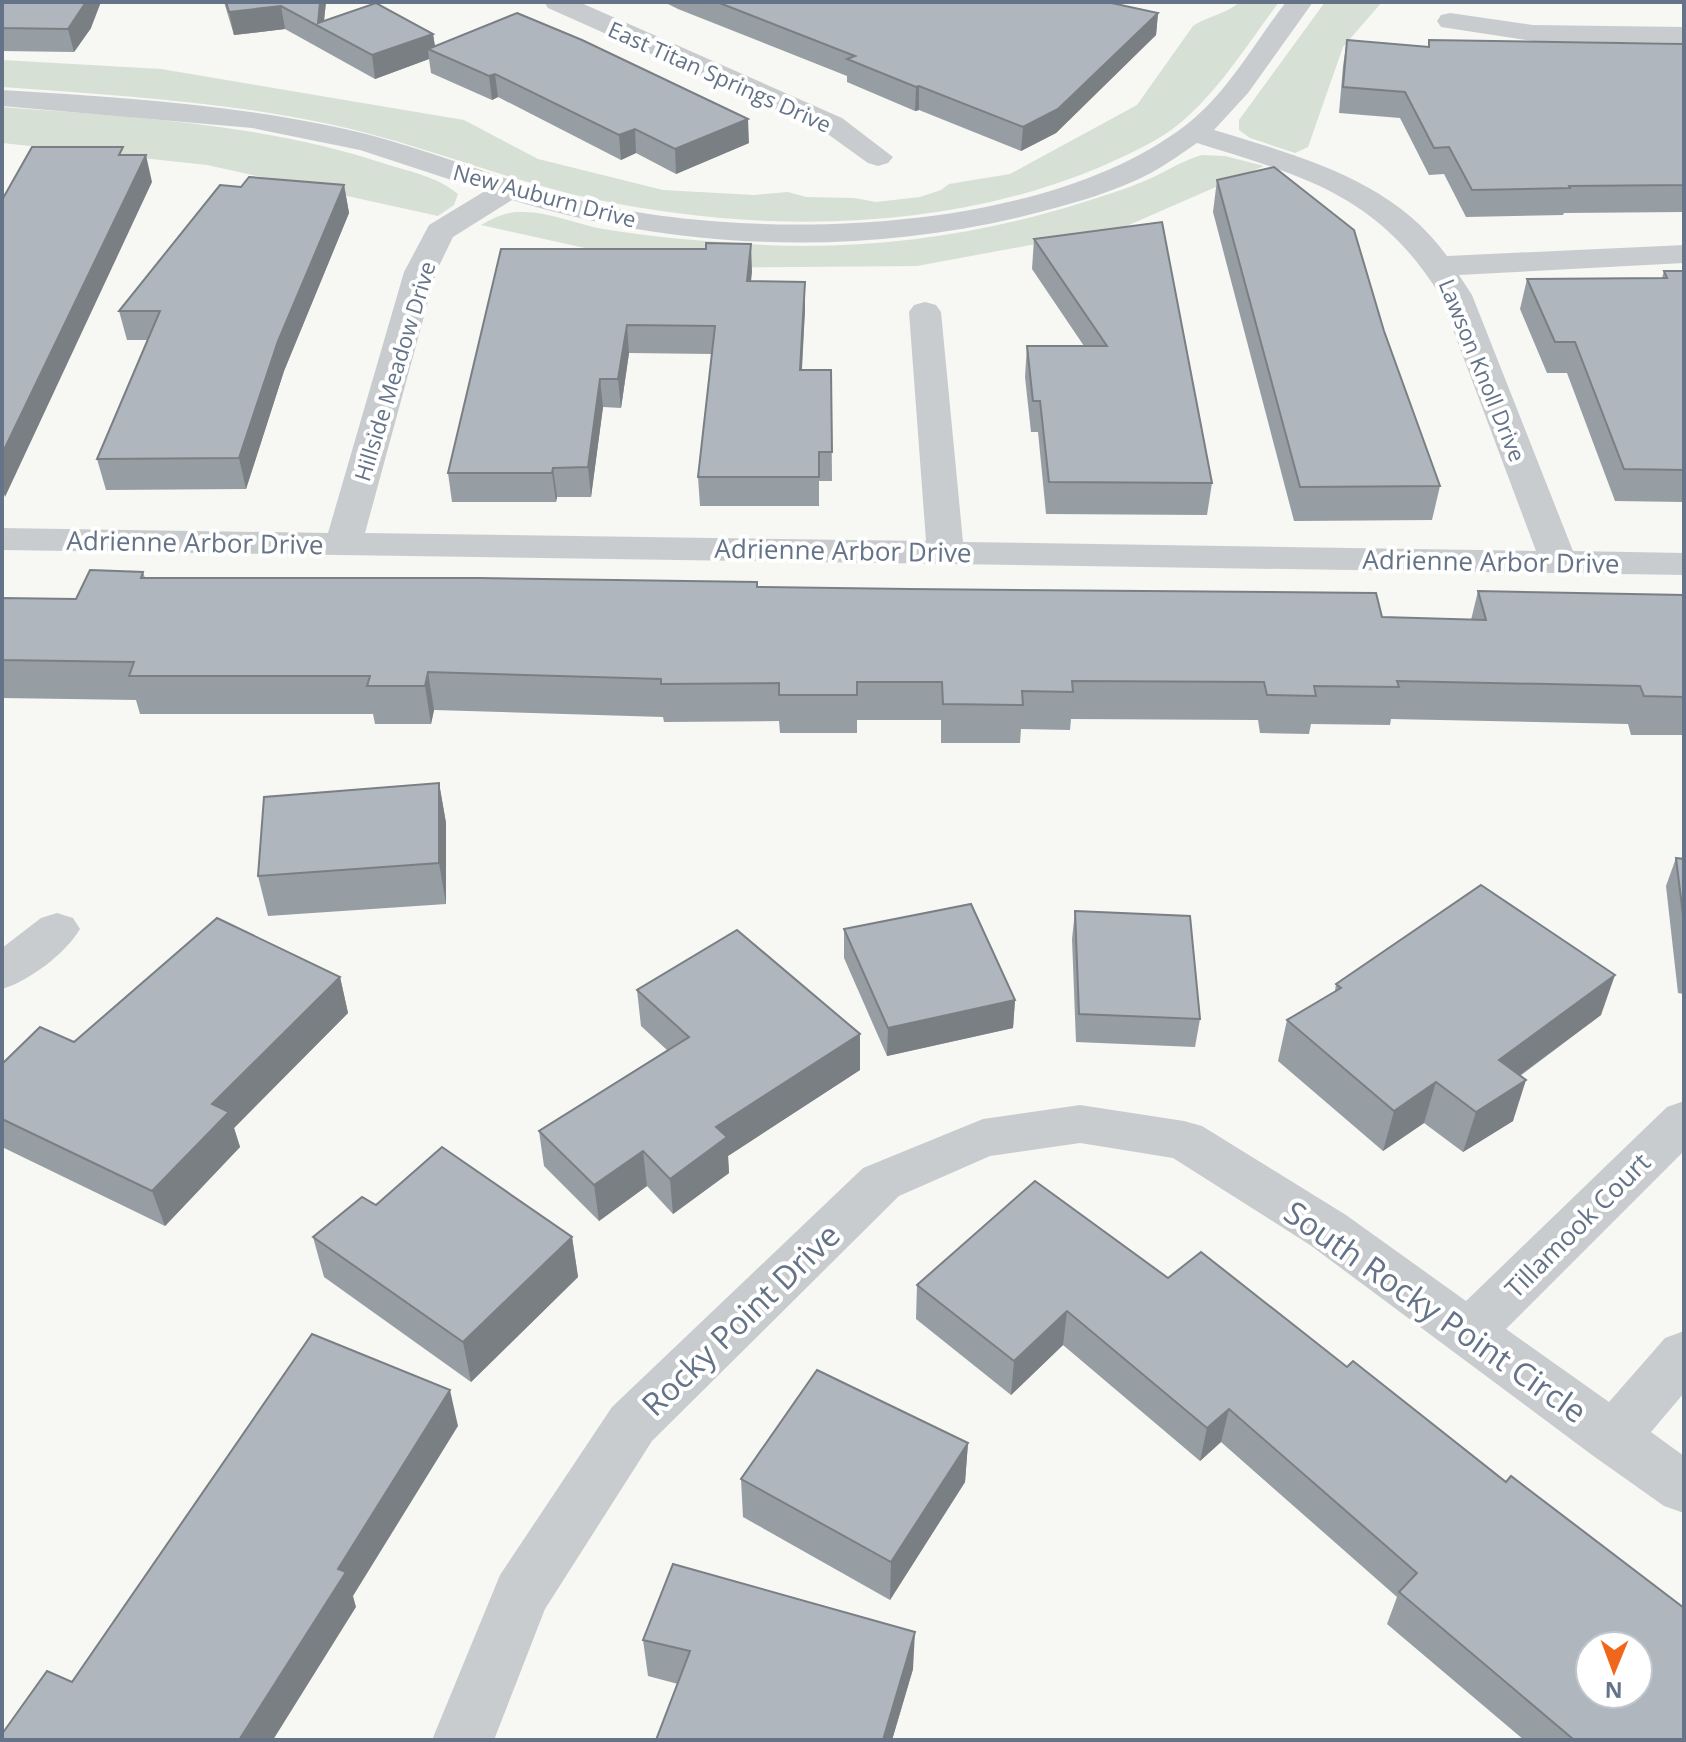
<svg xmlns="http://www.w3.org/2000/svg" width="1686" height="1742" font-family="'Open Sans',sans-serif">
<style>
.green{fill:#d7e0d4}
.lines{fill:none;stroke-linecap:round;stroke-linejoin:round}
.street{fill:#c9cccf;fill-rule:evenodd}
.wall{fill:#969da3}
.shaded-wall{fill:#7a7f84}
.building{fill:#afb6bd;stroke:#7a7f84;stroke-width:2;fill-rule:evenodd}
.labels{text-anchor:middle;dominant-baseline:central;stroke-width:8;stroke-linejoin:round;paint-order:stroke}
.far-street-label{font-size:22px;fill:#647387;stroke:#fff}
.street-label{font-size:26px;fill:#647387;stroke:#fff}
.near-street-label{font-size:32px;fill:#647387;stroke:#fff}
</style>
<rect width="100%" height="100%" fill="#f7f7f4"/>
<!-- green -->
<g class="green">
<path d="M1240 2H1279C1248 43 1219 91 1179 124 1158 141 1131 153 1107 164 949 233 760 234 594 199 504 180 419 143 329 124 221 101 112 95 2 87V60L161 69 464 120 538 159 663 190 754 195 788 192 806 197 854 198 876 202 920 197 941 190 949 184 1010 174 1137 105 1193 26C1208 16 1226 14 1240 2Z"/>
<polygon points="1325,2 1382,2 1343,47 1308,147 1295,153 1250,138 1239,130 1239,120"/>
<path d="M2 107C131 117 262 123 386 164 411 172 438 177 458 194L454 205 438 216 207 165 2 143Z"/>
<path d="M1202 155 1225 156 1264 166 1122 228 917 266 675 268 481 225C493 218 505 212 520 212 549 211 575 224 603 229 651 237 700 241 748 244 859 252 979 236 1084 202 1103 196 1123 190 1142 182 1163 174 1180 161 1202 155Z"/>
</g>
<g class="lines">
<!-- street -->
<g class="street">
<polygon points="544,2 579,2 842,118 893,157 888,163 878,166 868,163 822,130 548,8"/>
<path d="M1286 2H1313L1248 93 1214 130C1299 156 1393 180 1447 256L1684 245V263L1459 275 1472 295 1573 551 1684 553V575L2 550V528L328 533 404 272 429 225 485 191 360 150 252 128 2 106V90C117 97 232 104 345 129 429 148 507 183 590 203 760 242 1043 235 1186 125 1228 93 1254 43 1286 2ZM1197 143C1303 176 1378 195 1440 295L1536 551 963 542 941 312 936 305 925 302 914 305 909 312 926 541 365 533 436 272 453 237 512 200C680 251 865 257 1036 213 1074 203 1115 192 1151 173 1167 164 1182 153 1197 143Z"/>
<polygon points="1450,13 1533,25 1684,27 1684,43 1533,41 1441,27 1437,21 1441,15"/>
<path d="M57 913 73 918 80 929C65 954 29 981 2 989V948L41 918Z"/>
<polygon points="1684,1101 1684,1151 1506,1329 1609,1402 1665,1338 1684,1331 1684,1393 1651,1432 1684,1456 1684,1513 1664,1506 1592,1455 1310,1245 1173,1158 1080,1143 990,1156 899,1196 652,1441 545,1609 494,1740 432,1740 500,1575 612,1407 863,1168 983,1119 1080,1105 1184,1121 1202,1126 1346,1215 1466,1301 1667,1107"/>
</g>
</g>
<!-- wall -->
<g class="wall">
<polygon points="2,2 91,28 74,52 2,51"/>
<polygon points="224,2 326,2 324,21 433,34 435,47 749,143 676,174 636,153 621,160 498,97 492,100 431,73 429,59 375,79 285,29 234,35"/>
<polygon points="664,2 1107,2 1158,13 1156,35 1056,133 1021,151 919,110 915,111 847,82 847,76 678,9"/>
<polygon points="1347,40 1428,47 1429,40 1684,44 1684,212 1564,213 1563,215 1466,217 1444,174 1429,175 1400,118 1339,113 1343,66"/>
<polygon points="1217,180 1384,331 1440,486 1432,520 1294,521 1213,212"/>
<polygon points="344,185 349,213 284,371 246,489 106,490 97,459 148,340 127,340 119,311 241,187"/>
<polygon points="1034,239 1212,483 1207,515 1046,514 1038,432 1031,432 1025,377 1027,346 1084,346 1032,269"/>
<polygon points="751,244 751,281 805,282 805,309 802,370 831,370 832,481 819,481 819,506 700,506 698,477 712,354 629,353 621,408 603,407 591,497 557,497 556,502 452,502 448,473 706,249"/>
<polygon points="1664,271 1684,271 1684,502 1615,501 1567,373 1547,373 1520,309 1527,279 1662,278"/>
<polygon points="143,572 145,578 757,587 1382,617 1471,620 1478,591 1684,595 1684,735 1631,735 1628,724 1391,719 1390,725 1311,724 1309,734 1260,733 1258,720 1071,719 1070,730 1021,729 1020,743 941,743 941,720 857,720 857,733 780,733 779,721 664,722 663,717 434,710 431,724 375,724 373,714 140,714 136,700 2,698 2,594 3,598 76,599"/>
<polygon points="439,783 446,823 446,904 268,916 258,876"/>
<polygon points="1676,858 1684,859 1684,994 1678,993 1666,886"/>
<polygon points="1075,911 1200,1019 1195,1047 1076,1042 1072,939"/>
<polygon points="844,929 1015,1000 1013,1028 887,1056 844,958"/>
<polygon points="340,977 348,1013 234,1128 240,1147 165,1226 2,1147 2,1064 74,1042"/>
<polygon points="1336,984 1601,1015 1520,1076 1513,1121 1463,1152 1424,1123 1383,1151 1278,1061 1287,1020 1335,991"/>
<polygon points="637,990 860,1070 728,1156 729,1173 673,1214 647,1186 599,1221 544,1166 539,1131 667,1050 641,1026"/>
<polygon points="1035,1181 1684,1740 1524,1740 1387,1624 1397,1597 1221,1442 1200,1461 1063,1345 1011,1395 916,1319 917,1285"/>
<polygon points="376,1205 572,1237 578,1277 471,1382 324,1277 313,1237"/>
<polygon points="968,1443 965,1482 890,1600 743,1517 741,1479"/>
<polygon points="643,1640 913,1669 892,1740 656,1740 678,1684 648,1676"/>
</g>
<!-- shaded-wall -->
<g class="shaded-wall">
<polygon points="86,2 101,2 91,28 74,52 68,29"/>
<polygon points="320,2 326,2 323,29 318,23"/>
<polygon points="281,6 285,29 234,35 229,12"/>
<polygon points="1158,13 1156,35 1056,133 1021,151 1023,127"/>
<polygon points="433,34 436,53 428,49 429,59 375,79 372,55"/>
<polygon points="495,74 498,97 492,100 489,76"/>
<polygon points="919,86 919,110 915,111 916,87"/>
<polygon points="748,119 749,143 676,174 675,149"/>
<polygon points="635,129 636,153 621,160 619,135"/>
<polygon points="146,155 152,182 5,497 2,488 2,454"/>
<polygon points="344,185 349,213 284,371 246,489 239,458 278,341"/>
<polygon points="751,244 752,272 748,309 747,281"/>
<polygon points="805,282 805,309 800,399 800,370"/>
<polygon points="627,325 629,353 621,408 618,379"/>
<polygon points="600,379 603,407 591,497 588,467"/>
<polygon points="553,468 557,497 556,502 552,473"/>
<polygon points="428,672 434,710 431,724 425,686"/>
<polygon points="439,783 446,823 446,904 439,863"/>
<polygon points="1615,975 1601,1015 1486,1100 1499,1060"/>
<polygon points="340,977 348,1013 234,1128 240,1147 165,1226 152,1191 212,1104"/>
<polygon points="1015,1000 1013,1028 887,1056 888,1028"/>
<polygon points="860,1034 860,1070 728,1156 729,1173 673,1214 670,1179 716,1127"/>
<polygon points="1526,1080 1513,1121 1463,1152 1476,1112"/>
<polygon points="1436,1082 1424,1123 1383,1151 1394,1111"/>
<polygon points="643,1151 647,1186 599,1221 594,1185"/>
<polygon points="572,1237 578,1277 471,1382 463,1342"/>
<polygon points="1067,1311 1063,1345 1011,1395 1014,1361"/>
<polygon points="450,1390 458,1426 353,1596 356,1607 273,1740 239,1740 338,1569"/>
<polygon points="1229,1409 1221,1442 1200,1461 1207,1428"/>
<polygon points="968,1443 965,1482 890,1600 891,1562"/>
<polygon points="915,1632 913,1669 892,1740 883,1740"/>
</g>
<!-- building -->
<g class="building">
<polygon points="2,2 86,2 68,29 2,28"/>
<polygon points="226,2 320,2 318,23 376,3 433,34 372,55 281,6 229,12"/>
<polygon points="717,2 1107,2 1158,13 1058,109 1023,127 919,86 916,87 847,59 855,56"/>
<polygon points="517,13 582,40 748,119 675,149 635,129 619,135 495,74 489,76 428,49"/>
<polygon points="1347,40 1429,47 1429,40 1684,44 1684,185 1569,186 1570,188 1472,190 1449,147 1434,148 1405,92 1343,87"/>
<polygon points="32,147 123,147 119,155 146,155 2,454 2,200"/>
<polygon points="1274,167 1354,230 1384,331 1440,486 1300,487 1217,180"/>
<polygon points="249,177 344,185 278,341 239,458 97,459 160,311 119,311 220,185 241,187"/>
<polygon points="1162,222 1212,483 1049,482 1040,401 1033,401 1027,346 1107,346 1034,239"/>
<polygon points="706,243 751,244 747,281 805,282 800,370 831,370 832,452 819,452 819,477 698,477 715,326 627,325 618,379 600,379 588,467 553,468 552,473 448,473 501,249 706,249"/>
<polygon points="1664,271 1684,271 1684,470 1624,469 1575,342 1555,342 1527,279 1667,278"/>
<polygon points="90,570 143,572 141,578 479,578 757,582 757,587 909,589 1376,593 1382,617 1486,620 1478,591 1684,595 1684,697 1644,696 1640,686 1397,681 1399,687 1314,686 1316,696 1267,695 1264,682 1072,681 1073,692 1022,691 1023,705 943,704 942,682 857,682 857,695 779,695 779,683 661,684 661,679 428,672 425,686 367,686 370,676 129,676 134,662 2,660 2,598 76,599"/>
<polygon points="439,783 439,863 258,876 264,797"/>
<polygon points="1676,858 1684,859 1684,923"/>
<polygon points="1481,885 1615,975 1499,1060 1526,1080 1476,1112 1436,1082 1394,1111 1287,1020 1341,988 1336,984"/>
<polygon points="971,904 1015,1000 888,1028 844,929"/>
<polygon points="1075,911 1190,916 1200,1019 1079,1014"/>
<polygon points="217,918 340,977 212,1104 229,1112 152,1191 2,1119 2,1064 40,1027 74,1042"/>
<polygon points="737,930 860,1034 716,1127 727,1137 670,1179 643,1151 594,1185 539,1131 689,1037 637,990"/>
<polygon points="442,1147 572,1237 463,1342 313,1237 362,1197 376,1205"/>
<path d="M1035 1181 1168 1278 1201 1252 1347 1367 1353 1361 1506 1482 1511 1476 1684 1608V1740H1572L1573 1739 1399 1592 1417 1573 1229 1409 1207 1428 1067 1311 1014 1361 917 1285ZM1590 1646H1638V1694H1590Z"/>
<polygon points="312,1334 450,1390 338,1569 346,1572 239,1740 2,1740 2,1734 47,1671 72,1682"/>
<polygon points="817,1370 968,1443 891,1562 741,1479"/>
<polygon points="673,1564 915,1632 883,1740 656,1740 690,1651 643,1640"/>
</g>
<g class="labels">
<!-- far-street labels -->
<g class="far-street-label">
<text transform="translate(720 76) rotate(24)">East Titan Springs Drive</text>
<text transform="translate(545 195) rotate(15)">New Auburn Drive</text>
<text transform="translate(1483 370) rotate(68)">Lawson Knoll Drive</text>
<text transform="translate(394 371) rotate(-73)">Hillside Meadow Drive</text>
</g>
<!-- street labels -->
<g class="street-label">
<text transform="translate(195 542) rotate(1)">Adrienne Arbor Drive</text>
<text transform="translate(843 550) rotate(1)">Adrienne Arbor Drive</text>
<text transform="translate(1491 561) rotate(1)">Adrienne Arbor Drive</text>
<text transform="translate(1577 1225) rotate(-45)">Tillamook Court</text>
</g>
<!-- near-street labels -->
<g class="near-street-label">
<text transform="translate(1436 1311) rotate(35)">South Rocky Point Circle</text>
<text transform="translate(740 1319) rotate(-44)">Rocky Point Drive</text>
</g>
</g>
<!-- border -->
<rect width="1686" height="1742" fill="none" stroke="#647387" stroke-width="8"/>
<!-- north arrow -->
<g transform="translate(1614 1670) rotate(181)"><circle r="38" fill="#ffffff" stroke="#c1c7cf" stroke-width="2"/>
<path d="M0-6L14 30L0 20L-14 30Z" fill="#f0661b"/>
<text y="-12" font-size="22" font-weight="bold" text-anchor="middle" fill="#647387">N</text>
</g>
</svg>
